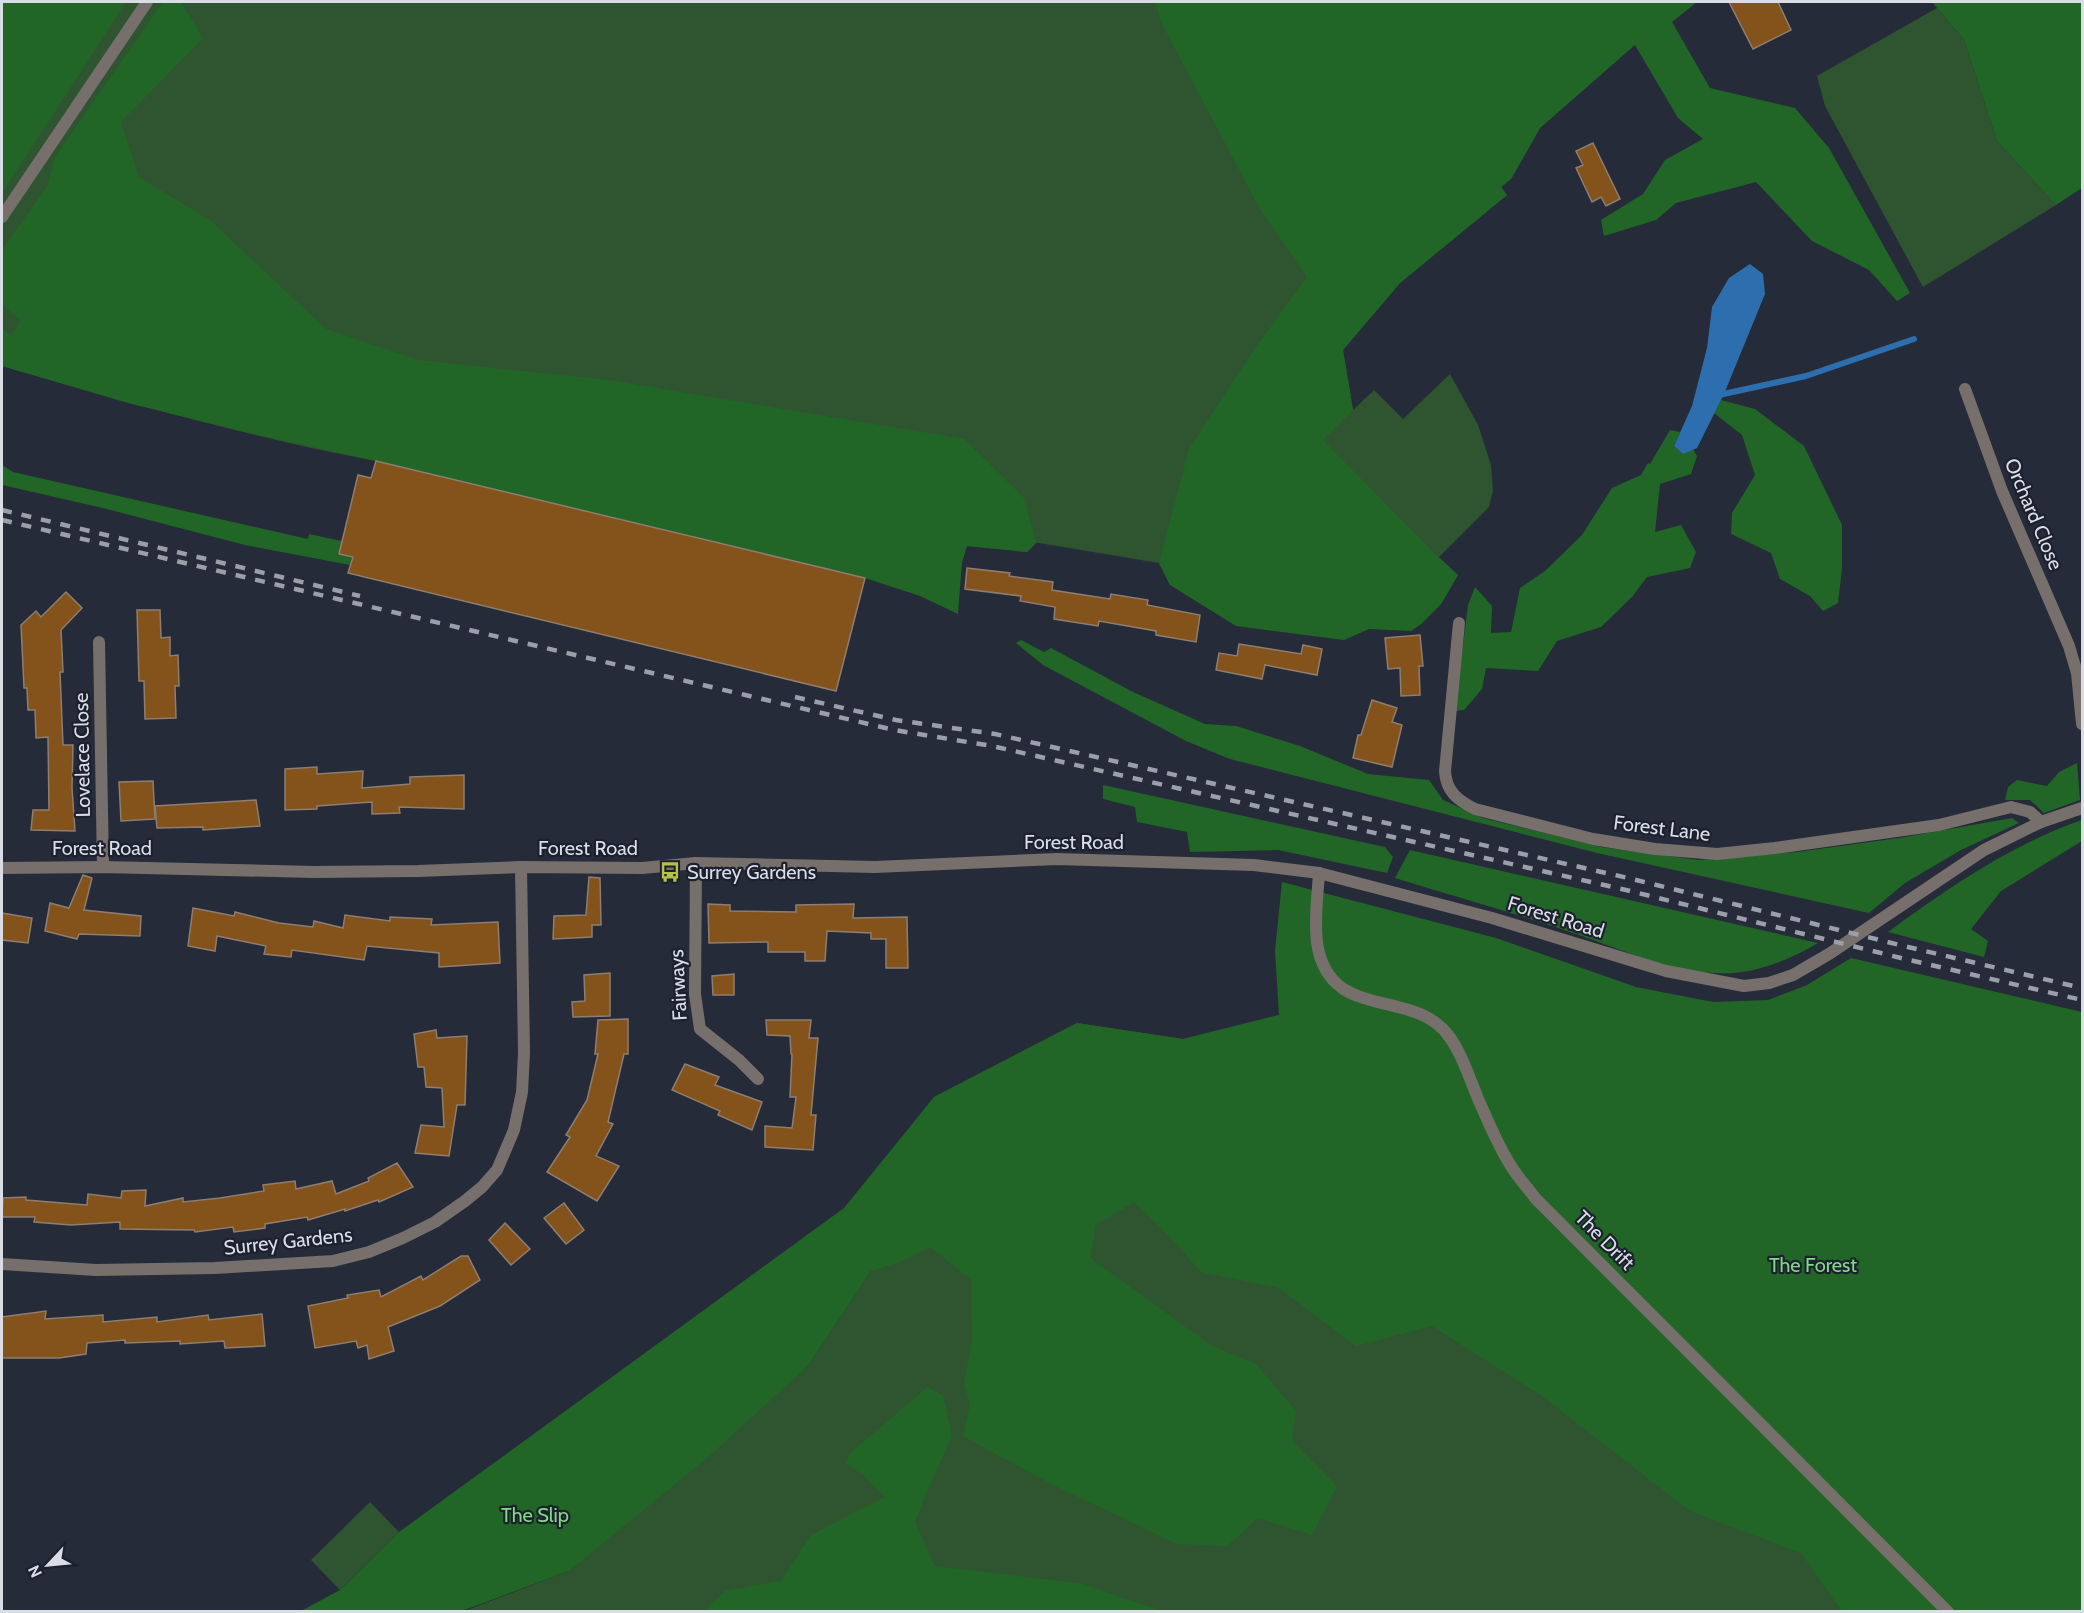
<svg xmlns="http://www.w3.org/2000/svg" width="2084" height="1613" font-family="Cabin,sans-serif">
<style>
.green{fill:#2f5530}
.forest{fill:#216626}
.water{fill:#2d6fae}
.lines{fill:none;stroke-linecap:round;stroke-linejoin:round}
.stream{stroke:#2d6fae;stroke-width:6}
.building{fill:#84521b;stroke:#8d7e71;stroke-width:1.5}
.minor{stroke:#776f6b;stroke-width:12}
.tertiary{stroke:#776f6b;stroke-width:12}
.rail{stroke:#9b9fa9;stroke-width:4.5;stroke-dasharray:10 10;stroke-linecap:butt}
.labels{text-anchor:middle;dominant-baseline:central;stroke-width:4.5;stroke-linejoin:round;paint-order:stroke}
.street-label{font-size:20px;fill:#dadde6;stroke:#1d212f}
.poi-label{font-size:20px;fill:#dadde6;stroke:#1d212f;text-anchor:start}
.park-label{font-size:20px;fill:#80da81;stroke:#1d212f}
</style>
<rect width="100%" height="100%" fill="#262b39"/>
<!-- green -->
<g class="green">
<path d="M2 2H1697L1635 44 1540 128 1511 179 1501 187 1507 195 1400 283 1343 350 1353 410 1374 390 1403 419 1450 374 1478 425 1491 465 1493 491 1489 507 1439 557 1458 575 1441 604 1421 624 1170 585 1159 563 1039 543H1036L1027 552 967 546 962 562 376 461C249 437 125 402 2 366Z"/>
<polygon points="1937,8 1964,40 1997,141 2056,205 1923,287 1825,106 1817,76"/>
<polygon points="1279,1015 1928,1612 462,1612 569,1571 808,1366 871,1271 934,1097 1077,1023 1183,1039"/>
<polygon points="370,1502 399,1532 340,1590 311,1560"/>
</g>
<!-- forest -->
<g class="forest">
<polygon points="2,2 126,2 2,193"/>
<polygon points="163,2 181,2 203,38 121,122 139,177 211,221 326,329 418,360 609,380 964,439 1024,498 1036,543 1027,552 967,546 962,562 958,614 920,596 865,578 376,461 250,433 128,403 2,366 2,328 11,335 21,321 2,304 2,250 48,185 55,157"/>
<polygon points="1155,2 1697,2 1672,22 1710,88 1795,108 1829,148 1910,293 1897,301 1869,270 1812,241 1756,182 1676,203 1656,220 1604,236 1601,220 1643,194 1665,160 1703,139 1678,118 1635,45 1540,128 1511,179 1501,187 1507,195 1400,283 1343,350 1353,410 1323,440 1438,557 1458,575 1441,604 1421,624 1411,631 1369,629 1344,640 1236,626 1170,585 1159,563 1189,449 1256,347 1307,277 1260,209 1161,22"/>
<polygon points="1932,2 2082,2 2082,188 2056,205 1997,141 1964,40"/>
<polygon points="1721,400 1755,409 1804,446 1842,525 1842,568 1838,603 1823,611 1810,596 1780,579 1771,553 1731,534 1732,513 1755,475 1742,435 1714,413"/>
<polygon points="1670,430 1680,432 1674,446 1683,454 1693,449 1697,456 1691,474 1660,484 1655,532 1681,525 1696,552 1690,568 1647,577 1632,597 1601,627 1557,641 1538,671 1486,668 1482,689 1464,710 1455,711 1468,605 1475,587 1492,606 1491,633 1511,632 1520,588 1545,571 1582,535 1612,488 1641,475 1648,463 1650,464"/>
<polygon points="2,465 13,472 308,539 309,534 342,541 352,557 350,565 245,545 103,508 2,485"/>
<polygon points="1021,640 1044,652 1051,648 1133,692 1205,724 1236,726 1300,746 1368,774 1429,780 1443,800 1483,818 1601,847 1698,860 1797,852 1899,838 2012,818 2019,823 1961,850 1905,883 1869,913 1597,853 1230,759 1186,741 1043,665 1016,643"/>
<polygon points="2077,763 2080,800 2044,813 2030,800 2005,800 2008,787 2017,780 2047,786 2059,772"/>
<polygon points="1103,785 1385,847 1393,857 1387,873 1278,850 1190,852 1187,832 1137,822 1135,807 1103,799"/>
<path d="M2082 820V841L2001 891 1971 929 1988 941 1984 957 1888 932C1948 888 2012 844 2082 820Z"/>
<path d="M1410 850 1818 943C1788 961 1750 976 1714 973 1667 971 1623 950 1579 935 1518 914 1456 897 1395 878Z"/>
<polygon points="1282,882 1496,938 1636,987 1713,1002 1768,1000 1807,985 1851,958 2082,1012 2082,1611 1842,1611 1801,1553 1690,1511 1542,1396 1432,1326 1356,1346 1279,1288 1201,1272 1169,1236 1134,1202 1096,1225 1090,1258 1212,1346 1256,1364 1296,1411 1292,1441 1337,1486 1312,1535 1258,1518 1227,1546 1177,1544 1053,1485 963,1436 970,1404 964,1383 972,1340 971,1279 930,1247 900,1262 871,1271 808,1366 707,1458 569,1571 462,1611 299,1612 340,1590 399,1532 844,1208 934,1097 1077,1023 1183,1039 1279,1015 1275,951"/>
<polygon points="928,1387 943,1396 952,1436 926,1494 915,1522 935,1566 1083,1584 1161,1611 704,1611 725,1591 781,1581 811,1535 885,1497 864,1476 846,1463 851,1452"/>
</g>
<!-- water -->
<polygon class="water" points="1750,264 1763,274 1765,294 1724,394 1697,448 1683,454 1674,446 1692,406 1707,348 1712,307 1729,278"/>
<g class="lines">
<!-- stream -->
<polyline class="stream" points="1719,395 1806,376 1914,339"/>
</g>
<!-- building -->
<g class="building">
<polygon points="1729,2 1778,2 1791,30 1753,49"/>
<polygon points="1593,143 1620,199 1606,206 1601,197 1592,202 1576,168 1583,165 1576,151"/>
<polygon points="376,461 865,578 836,691 348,573 353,557 339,554 358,475 371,478"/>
<polygon points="967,568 1010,573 1009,576 1053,582 1052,590 1110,599 1111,594 1148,600 1147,605 1200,615 1196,642 1156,635 1156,631 1099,621 1098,626 1054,619 1055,607 1020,601 1021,596 965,589"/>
<polygon points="66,592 82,608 61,630 63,672 60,672 63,745 73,745 72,788 75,831 31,830 33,810 49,810 48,737 36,738 35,710 28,710 27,688 24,688 21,625 36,611 41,617"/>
<polygon points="137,610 160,610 161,638 170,637 170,656 178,655 179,686 175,686 176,718 145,719 144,681 139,681"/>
<polygon points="1420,635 1423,666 1419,666 1420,695 1401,696 1400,668 1388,669 1385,638"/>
<polygon points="1239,644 1301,654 1303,645 1322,649 1317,675 1265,665 1262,679 1216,670 1219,653 1237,656"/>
<polygon points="1372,700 1397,708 1392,722 1402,725 1392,767 1353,758 1358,735 1361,735"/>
<polygon points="317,767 317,774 363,771 362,788 410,784 410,777 464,775 464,809 399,807 400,813 372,814 372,802 317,806 317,809 285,810 285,769"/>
<polygon points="153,781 155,819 121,821 119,782"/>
<polygon points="256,800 260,826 203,830 203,827 157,828 155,806"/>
<polygon points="83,875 92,878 84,910 141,916 140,936 79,934 77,939 45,931 50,903 69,908"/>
<polygon points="589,877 600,878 601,925 592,925 592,937 553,939 554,916 586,915"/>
<polygon points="708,904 730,905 730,911 796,912 796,905 854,904 853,918 907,917 908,968 886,968 886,939 871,939 871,933 827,931 825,961 805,961 805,952 768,952 768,942 709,943"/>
<polygon points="193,908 234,916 235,912 279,923 313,927 314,921 343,928 345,915 390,921 390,917 432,919 431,925 498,922 500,963 439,967 439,953 367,946 364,960 292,950 291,957 264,954 266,946 217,936 215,951 188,946"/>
<polygon points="2,913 32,918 28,943 2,940"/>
<polygon points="610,973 610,1016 573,1017 572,1002 585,1001 584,975"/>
<polygon points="734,974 734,995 713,995 712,976"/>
<polygon points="628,1019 628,1054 624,1054 608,1122 613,1124 596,1156 619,1166 597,1201 547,1172 570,1137 566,1135 587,1100 598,1054 595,1054 598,1020"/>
<polygon points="766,1020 811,1020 809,1038 818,1038 811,1115 816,1115 813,1150 765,1147 765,1126 792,1128 796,1097 790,1097 792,1054 791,1054 790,1036 767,1035"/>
<polygon points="436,1030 437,1038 467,1036 465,1105 457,1105 449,1156 415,1153 421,1125 444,1127 442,1088 426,1087 424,1067 418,1067 414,1034"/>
<polygon points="685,1064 719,1077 715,1085 762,1102 752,1130 718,1115 720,1111 672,1090"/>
<polygon points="397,1163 413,1187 379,1202 378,1200 345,1211 345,1209 308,1220 307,1217 265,1224 265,1228 234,1232 233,1227 195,1232 194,1230 120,1229 120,1222 71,1225 34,1222 35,1217 2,1217 3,1198 26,1197 26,1200 87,1205 88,1194 121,1198 122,1191 146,1190 145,1206 183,1198 183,1202 220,1198 264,1191 263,1185 295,1181 296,1189 332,1181 336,1194 369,1181 368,1178"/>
<polygon points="564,1203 584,1230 566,1244 544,1218"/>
<polygon points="505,1223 530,1249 511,1265 489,1240"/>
<polygon points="461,1256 468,1256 480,1280 440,1306 388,1327 394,1351 369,1359 367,1345 358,1348 356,1341 315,1348 308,1306 348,1298 347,1295 379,1290 381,1297 421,1276 423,1280"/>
<polygon points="46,1311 45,1319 103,1315 103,1322 157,1317 157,1322 208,1315 209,1320 262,1314 265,1346 225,1348 224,1341 180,1344 180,1341 125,1343 125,1340 87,1343 86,1354 59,1358 2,1358 2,1317"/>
</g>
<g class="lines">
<!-- minor -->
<g class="minor">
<polyline points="1965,389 2002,491 2069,646 2077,673 2082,724"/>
<path d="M1459 623 1445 771C1446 791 1457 800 1475 809L1593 839 1655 849 1717 854 1775 848 1939 825 2011 807 2030 812 2041 822"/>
<polyline points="99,642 103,867"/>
<polyline points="696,863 695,994 700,1029 739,1060 758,1079"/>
<path d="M1319 873C1317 911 1306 962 1342 988 1358 999 1380 1002 1398 1007 1418 1012 1435 1018 1448 1035 1462 1053 1470 1080 1479 1101 1489 1123 1498 1146 1511 1166 1518 1178 1528 1188 1536 1199L1948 1612"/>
<polyline points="2,1264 96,1270 215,1268 333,1261 369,1252 403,1238 435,1222 465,1201 482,1187 497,1170 514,1130 522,1092 524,1053 521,867"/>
</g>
<!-- tertiary -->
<g class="tertiary">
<polyline points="2,217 147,2"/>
<polyline points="2,868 103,867 314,872 418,871 521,867 642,868 696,863 875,867 1057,859 1254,865 1319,873 1492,918 1666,971 1744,986 1769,983 1793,975 1829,954 1984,850 2041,822 2082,808"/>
</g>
<!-- rail -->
<g class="rail">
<polyline points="2,510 360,596"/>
<polyline points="2,520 894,730 992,746 1626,890 1905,959 2082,1000"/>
<polyline points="795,697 896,720 995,734 1628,878 1908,947 2082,988"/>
</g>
</g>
<!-- icons -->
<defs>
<g id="bus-bare" transform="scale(1.62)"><path d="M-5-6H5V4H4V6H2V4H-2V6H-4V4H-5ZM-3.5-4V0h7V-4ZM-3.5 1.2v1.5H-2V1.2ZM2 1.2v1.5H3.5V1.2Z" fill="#b4c24a" stroke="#1d212f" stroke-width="2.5" paint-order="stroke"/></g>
</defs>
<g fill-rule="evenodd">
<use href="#bus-bare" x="670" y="872"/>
</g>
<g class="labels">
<!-- street labels -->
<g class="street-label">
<text transform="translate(2034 514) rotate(67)">Orchard Close</text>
<text transform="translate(82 755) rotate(-91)">Lovelace Close</text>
<text transform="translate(1662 828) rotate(7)">Forest Lane</text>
<text x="1074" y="842">Forest Road</text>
<text x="102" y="848">Forest Road</text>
<text x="588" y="848">Forest Road</text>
<text transform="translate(1556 917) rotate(17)">Forest Road</text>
<text transform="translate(678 985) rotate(-93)">Fairways</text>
<text transform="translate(1605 1240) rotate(45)">The Drift</text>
<text transform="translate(288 1241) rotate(-6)">Surrey Gardens</text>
</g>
<!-- poi labels -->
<g class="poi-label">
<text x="687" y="872">Surrey Gardens</text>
</g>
<!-- park labels -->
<g class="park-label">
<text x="1813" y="1265">The Forest</text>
<text x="535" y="1515">The Slip</text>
</g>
</g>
<!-- border -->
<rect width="2084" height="1613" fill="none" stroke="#dadde6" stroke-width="6"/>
<!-- north arrow -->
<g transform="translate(48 1565) rotate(244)" stroke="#1d212f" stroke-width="4.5" paint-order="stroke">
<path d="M0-4.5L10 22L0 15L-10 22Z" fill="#dadde6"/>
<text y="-9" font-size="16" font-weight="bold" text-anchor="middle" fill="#dadde6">N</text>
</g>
</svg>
